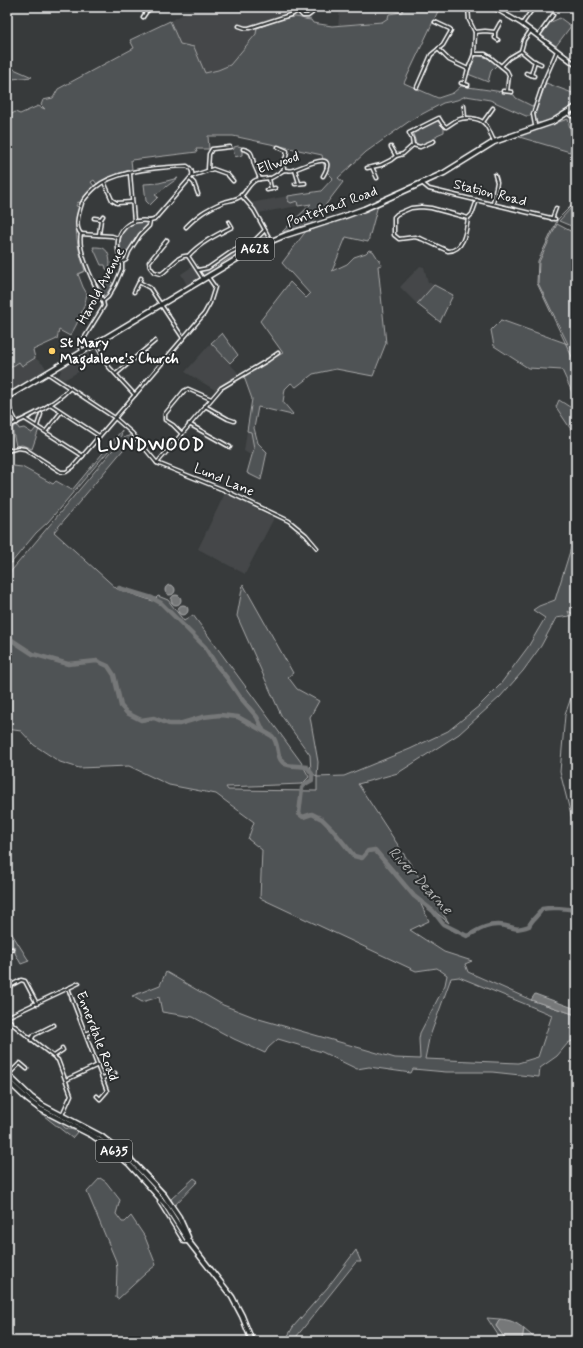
<svg xmlns="http://www.w3.org/2000/svg" width="583" height="1348" font-family="Mynerve,sans-serif">
<style>
.built{fill:#444748}
.green{fill:#505354;stroke:#a8a9aa;fill-rule:evenodd}
.water{fill:#767879;stroke:#adaeaf}
.lines{fill:none;stroke-linecap:round;stroke-linejoin:round}
.stream{stroke:#adaeaf;stroke-width:1}
.river{stroke:#767879;stroke-width:4.5}
.street-casing{stroke:#fff;stroke-width:5}
.secondary-casing{stroke:#fff;stroke-width:6}
.highway-casing{stroke:#fff;stroke-width:7}
.street{stroke:#2a2d2e;stroke-width:2}
.secondary{stroke:#2a2d2e;stroke-width:3}
.highway{stroke:#2a2d2e;stroke-width:4}
.poi-dot{fill:#ffd166;stroke:#2a2d2e;stroke-width:1.5}
.labels{text-anchor:middle;dominant-baseline:central;stroke-width:4;stroke-linejoin:round;paint-order:stroke}
.shield{fill:#2a2d2e;stroke:#bfc0c0;stroke-width:1}
.shield-label{font-size:13px;font-weight:bold;fill:#fff}
.street-label{font-size:14px;fill:#fff;stroke:#2a2d2e}
.poi-label{font-size:14px;font-weight:bold;fill:#fff;stroke:#2a2d2e;text-anchor:start}
.water-label{font-size:15px;font-style:italic;fill:#b4b5b5;stroke:#2a2d2e}
.district-label{font-size:18px;font-weight:bold;letter-spacing:1px;fill:#fff;stroke:#2a2d2e}
</style>
<rect width="100%" height="100%" fill="#373a3b"/>
<filter id="ink" filterUnits="userSpaceOnUse"><feTurbulence type="fractalNoise" baseFrequency=".025" numOctaves="2"/><feDisplacementMap in="SourceGraphic" scale="8" xChannelSelector="R" yChannelSelector="G"/><feConvolveMatrix kernelMatrix="1 2 1 2 8 2 1 2 1" color-interpolation-filters="sRGB"/></filter>
<g filter="url(#ink)">
<!-- built -->
<g class="built">
<polygon points="198,7 315,7 311,20 301,19 256,34 230,65 218,70 205,73 194,47 179,44 170,21"/>
<polygon points="340,7 388,7 388,17 382,22 338,26"/>
<polygon points="288,196 288,201 298,201 298,206 259,213 250,203"/>
<polygon points="193,266 200,278 188,287 181,274"/>
<polygon points="420,266 424,267 428,282 434,285 417,304 400,287"/>
<polygon points="211,343 240,375 215,390 185,372"/>
<polygon points="88,353 94,363 64,380 59,377 62,367"/>
<polygon points="35,358 44,365 47,370 7,394 7,370 19,362 22,366"/>
<polygon points="247,431 251,432 255,448 252,456 244,451"/>
<polygon points="225,493 274,518 245,574 198,549"/>
</g>
<!-- green -->
<g class="green">
<path d="M404 7H440L404 83 438 98 453 93 461 86 510 93 514 95 516 98 534 107 532 114H531L530 116H526L490 100 466 96 457 100 443 103 411 120 366 152 338 178 343 182 311 224 282 232 311 204 298 206 297 201 291 203 288 201V196L321 191 333 178 325 170 322 155 233 136H208L209 149H196L197 152 131 160 132 169 117 174 97 184 94 180 91 182 94 186 87 194 81 203 78 202 76 206 79 207C73 232 78 247 85 271L78 274 83 287 87 294C84 309 78 323 70 336L59 330 57 339 33 350 35 358 22 366 19 362 7 370V117L15 112 20 114 38 106 45 109 41 105 43 100 53 98 58 89 134 48 130 40 170 21 180 44 194 47 205 73 218 70 230 65 256 34 257 28C269 24 283 17 295 17 300 17 306 20 311 20L313 23 332 26 382 22 388 18 389 14 402 12Z"/>
<polygon points="560,18 571,26 556,46 540,35 549,23"/>
<polygon points="476,55 488,58 497,65 491,71 488,82 468,74"/>
<polygon points="7,66 32,77 12,79 7,74"/>
<path d="M546 83 575 94 576 91V103C566 110 548 127 536 122L535 113Z"/>
<polygon points="568,119 573,143 570,152 516,136"/>
<polygon points="437,120 444,128 444,132 437,135 434,140 420,146 416,143 413,134 414,133"/>
<polygon points="238,146 242,147 242,155 235,157 233,149 234,149 234,147"/>
<polygon points="178,178 155,195 158,197 150,205 146,201 144,184 159,183"/>
<polygon points="576,201 576,228 559,221 573,206"/>
<polygon points="378,205 368,242 346,237 332,271 347,264 354,257 366,253 369,250 373,251 382,265 378,266 386,343 373,376 336,369 313,374 296,387 291,383 285,389 283,402 293,414 292,415 258,407 254,428 258,443 267,452 261,480 247,473 254,448 251,432 247,431 252,399 243,374 283,353 260,321 290,282 306,298 310,294 282,263 306,231 355,215"/>
<path d="M141 221 148 224 139 235 124 258C114 242 123 224 141 221Z"/>
<polygon points="557,224 576,234 576,401 562,370 528,368 494,346 491,330 501,320 568,344 538,283 539,262"/>
<polygon points="263,233 265,234 267,238 266,240 225,261 206,276 204,276 200,271 209,268 253,242"/>
<path d="M93 247C96 247 100 247 103 248 110 251 111 264 109 270L106 269 105 265H101Z"/>
<polygon points="105,279 113,283 106,295 104,296 96,282"/>
<polygon points="434,285 453,295 440,322 417,304"/>
<polygon points="222,333 238,355 230,363 211,343"/>
<polygon points="559,400 576,411 576,437 556,407"/>
<polygon points="17,425 19,429 24,428 32,433 36,428 39,429 32,449 22,445 16,446 12,428"/>
<polygon points="122,430 121,436 48,522 36,533 7,568 7,473 13,466 22,467 53,484 56,481 72,490"/>
<path d="M130 434 133 438 54 532 117 589 153 601 158 596 168 600 184 621 193 615 301 762 309 777 302 784 226 787 228 790 317 791V777L311 772 310 755 281 715 237 616 243 584 293 673 288 677 297 689 319 701 310 717 318 762 317 777 344 776 410 749 448 731 479 706 499 686 528 647 545 618 533 610 539 606 555 600 575 535 576 525V616L568 611 570 616 556 618 541 646 523 671 500 697 459 734 398 773 358 784 449 923 418 898 429 921 410 930 444 952 472 961 465 964 468 972 531 1000 576 1015V1039L568 1043 557 1056 540 1068 539 1077 492 1072H446L413 1069 411 1073 369 1067 357 1069 322 1052 278 1039 268 1048 265 1053 234 1039 193 1017 162 1012 159 997 142 1002 132 996 160 985 166 972 223 1005 259 1019 395 1058 420 1059 419 1039 420 1033 445 985 447 975 437 968 416 971 260 898 262 850 248 839 254 822 216 794 169 785 129 766 79 768 60 762 34 745 21 731 7 729V576L116 446 121 443 125 437 129 436ZM459 977 552 1015 538 1057 518 1063 425 1059 429 1039 451 978Z"/>
<polygon points="7,926 29,961 21,964 15,953 15,948 14,946 8,949"/>
<polygon points="34,1108 61,1123 65,1128 78,1131 72,1138"/>
<polygon points="100,1178 106,1182 120,1200 116,1214 122,1222 125,1222 131,1216 145,1237 156,1265 146,1273 118,1299 116,1298 117,1269 116,1261 87,1192"/>
<polygon points="194,1178 198,1181 174,1206 171,1199"/>
<polygon points="356,1250 361,1262 356,1262 293,1341 285,1341 293,1327 328,1287"/>
<polygon points="487,1318 500,1319 496,1326 507,1341 502,1341"/>
<polygon points="524,1329 538,1341 520,1341 522,1339"/>
</g>
<!-- water -->
<g class="water">
<circle cx="170" cy="590" r="5"/>
<circle cx="176" cy="600" r="5"/>
<circle cx="183" cy="610" r="5"/>
<polygon points="535,994 576,1009 576,1015 531,1000"/>
<path d="M500 1319C510 1320 516 1322 524 1329L522 1339 520 1341H507L496 1326Z"/>
</g>
<g class="lines">
<!-- stream -->
<g class="stream">
<polyline points="576,197 571,206 558,219 538,261 537,283 573,359 576,374"/>
<polyline points="576,683 565,715 560,772 574,827 576,830"/>
</g>
<!-- river -->
<g class="river">
<polyline points="119,588 152,598 161,603 205,647 215,663 227,678 240,697 257,717 263,730"/>
<path d="M7 637 33 654 68 664 97 661 108 666 114 675 121 706 127 713 141 720 154 718 169 724H179L203 717 220 715 238 717 272 736C280 743 275 759 285 764 291 767 300 765 307 767L312 774V780L305 784 302 788 299 814 303 817 312 814 322 819 332 829 354 856 362 858 368 851 375 850 414 896 433 911 443 924 467 936C477 931 487 924 499 925 514 926 513 932 529 926 532 919 538 916 542 909 551 907 568 908 576 911"/>
</g>
<!-- street casing -->
<g class="street-casing">
<g id="street">
<polyline points="143,7 147,11 155,7"/>
<polyline points="298,11 303,16 308,16 312,13 314,7"/>
<polyline points="504,13 508,7"/>
<polyline points="143,17 147,11"/>
<polyline points="522,24 534,7"/>
<polyline points="239,26 245,28 249,28 293,14 304,7"/>
<polyline points="475,32 485,31 495,32"/>
<polyline points="538,36 553,15"/>
<polyline points="498,40 495,38 495,32 500,23"/>
<polyline points="438,49 449,60 468,69"/>
<polyline points="521,51 532,60 541,64"/>
<polyline points="474,54 485,54 490,57 507,71 509,75 507,91"/>
<polyline points="501,66 509,58 521,51 524,40 531,30"/>
<polyline points="526,73 534,76"/>
<polyline points="531,75 535,61"/>
<polyline points="461,83 468,85"/>
<polyline points="464,84 468,69 474,54 475,32 469,20 468,7"/>
<polyline points="417,87 431,55 443,45 451,31 450,29 435,22"/>
<polyline points="503,91 512,92"/>
<polyline points="464,106 465,118"/>
<polyline points="568,113 571,116 576,115"/>
<polyline points="483,122 493,108"/>
<polyline points="535,125 533,114 544,81 557,51"/>
<polyline points="413,145 420,147 434,141"/>
<polyline points="278,147 287,151 286,157 283,162 284,170"/>
<polyline points="391,147 396,156"/>
<path d="M243 149C255 151 251 158 255 167 257 171 258 174 260 179"/>
<polyline points="372,167 377,178"/>
<path d="M367 168 381 165 391 160 396 156 403 154 413 145 412 139 409 133 439 118 442 123 446 127C450 125 453 122 457 120 465 117 479 117 485 124 489 128 491 136 494 141"/>
<polyline points="208,169 209,154 212,149 230,147"/>
<polyline points="295,170 299,183"/>
<polyline points="130,174 134,221"/>
<polyline points="269,178 271,189"/>
<polyline points="191,180 194,183 198,194"/>
<polyline points="104,182 112,200 117,203 132,202"/>
<polyline points="295,184 305,183"/>
<polyline points="423,184 429,189 555,219"/>
<polyline points="267,190 275,188"/>
<polyline points="241,195 254,210 271,241"/>
<path d="M83 201C87 196 91 191 96 187 116 170 160 167 187 166 191 168 193 172 192 176"/>
<polyline points="493,204 497,182 495,175"/>
<polyline points="94,218 101,219 103,216"/>
<path d="M468 218C466 231 464 251 448 251L422 239 415 237 399 239 394 235V217L397 214 411 208 421 207 431 208 468 218 472 214 477 200"/>
<polyline points="552,219 556,208"/>
<path d="M186 227C198 215 205 210 221 203 227 200 235 201 241 196 247 191 249 183 256 180 261 178 266 179 271 178 276 176 280 172 284 170 287 170 291 171 293 170 301 168 340 147 323 176"/>
<polyline points="81,234 112,236 118,238"/>
<polyline points="99,235 101,219"/>
<path d="M167 240 149 262 150 267 154 272 161 274C170 269 178 254 188 256"/>
<path d="M188 256C200 243 216 235 232 227L229 222"/>
<polyline points="188,256 203,279"/>
<path d="M122 262C111 238 123 217 150 221"/>
<polyline points="198,270 208,268 231,252 254,241 265,230"/>
<polyline points="139,282 141,278"/>
<polyline points="134,292 139,282 150,288 183,338"/>
<polyline points="103,301 108,297 115,285 122,269 122,262 126,260 129,252 140,235 149,226 150,221 154,220 192,176 213,169 227,174 233,181"/>
<polyline points="96,344 108,366 135,395"/>
<path d="M82 351 80 345 104 306 103 301C95 286 77 250 81 234 74 226 79 213 82 203"/>
<polyline points="47,373 115,418 132,433 157,463 224,490 289,521 306,535 317,548"/>
<polyline points="116,374 155,341"/>
<polyline points="7,403 17,423"/>
<polyline points="50,404 99,436"/>
<polyline points="205,406 228,419 234,421"/>
<polyline points="25,419 83,456"/>
<polyline points="189,424 230,447"/>
<polyline points="37,426 41,414"/>
<path d="M7 427C29 417 53 406 70 388"/>
<polyline points="46,431 61,412"/>
<polyline points="182,434 173,425 165,420 165,414 184,391 188,389 211,399"/>
<polyline points="7,451 18,448 25,449 61,472 66,472 73,467 204,314 210,303 215,287 208,277"/>
<polyline points="157,463 221,388 268,360 278,353"/>
<polyline points="7,951 12,949"/>
<polyline points="8,987 21,980 25,981 37,1004"/>
<polyline points="68,988 107,1091 100,1099 97,1096"/>
<polyline points="7,1017 79,983"/>
<polyline points="7,1018 11,1022 8,1028"/>
<polyline points="11,1023 58,1060 71,1095 62,1115"/>
<polyline points="86,1034 97,1029"/>
<polyline points="31,1040 34,1035 54,1025"/>
<polyline points="54,1056 63,1050 62,1048"/>
<polyline points="8,1075 20,1063 27,1069"/>
<polyline points="103,1078 115,1073"/>
<polyline points="66,1080 98,1065"/>
<polyline points="160,1199 159,1202 184,1242 189,1242"/>
</g>
</g>
<!-- secondary casing -->
<g class="secondary-casing">
<polyline id="secondary" points="493,7 522,24 576,65"/>
</g>
<!-- highway casing -->
<g class="highway-casing">
<g id="highway">
<polyline points="7,397 257,247 286,235 342,217 364,209 444,173 494,142 552,122 576,107"/>
<polyline points="7,1074 31,1097 42,1105 101,1136 131,1160 164,1195 179,1217 188,1237"/>
<polyline points="7,1080 28,1100 40,1109 93,1136 108,1146 128,1163 139,1175 165,1204 189,1242 232,1297 242,1316 252,1341"/>
</g>
</g>
<!-- street -->
<use href="#street" class="street"/>
<!-- secondary -->
<use href="#secondary" class="secondary"/>
<!-- highway -->
<use href="#highway" class="highway"/>
</g>
</g>
<!-- markers -->
<circle class="poi-dot" cx="52" cy="351" r="4"/>
<g class="labels">
<!-- shield labels -->
<g class="shield">
<rect x="236" y="238" width="38" height="22" rx="3"/>
<rect x="96" y="1140" width="36" height="22" rx="3"/>
</g>
<g class="shield-label">
<text x="255" y="249">A628</text>
<text x="114" y="1151">A635</text>
</g>
<!-- street labels -->
<g class="street-label">
<text transform="translate(278 163) rotate(-18)">Ellwood</text>
<text transform="translate(490 193) rotate(14)">Station Road</text>
<text transform="translate(332 207) rotate(-20)">Pontefract Road</text>
<text transform="translate(101 286) rotate(-62)">Harold Avenue</text>
<text transform="translate(224 480) rotate(23)">Lund Lane</text>
<text transform="translate(97 1036) rotate(69)">Ennerdale Road</text>
</g>
<!-- poi labels -->
<g class="poi-label">
<text x="60" y="343">St Mary<tspan x="60" dy="16">Magdalene's Church</tspan></text>
</g>
<!-- water labels -->
<g class="water-label">
<text transform="translate(420 881) rotate(47)">River Dearne</text>
</g>
<!-- district labels -->
<g class="district-label">
<text x="151" y="445">LUNDWOOD</text>
</g>
</g>
<!-- margin -->
<rect width="583" height="1348" fill="none" stroke="#2a2d2e" stroke-width="24"/>
<rect x="12" y="12" width="559" height="1324" fill="none" stroke="#fff" stroke-width="1.5" filter="url(#ink)"/>
</svg>
